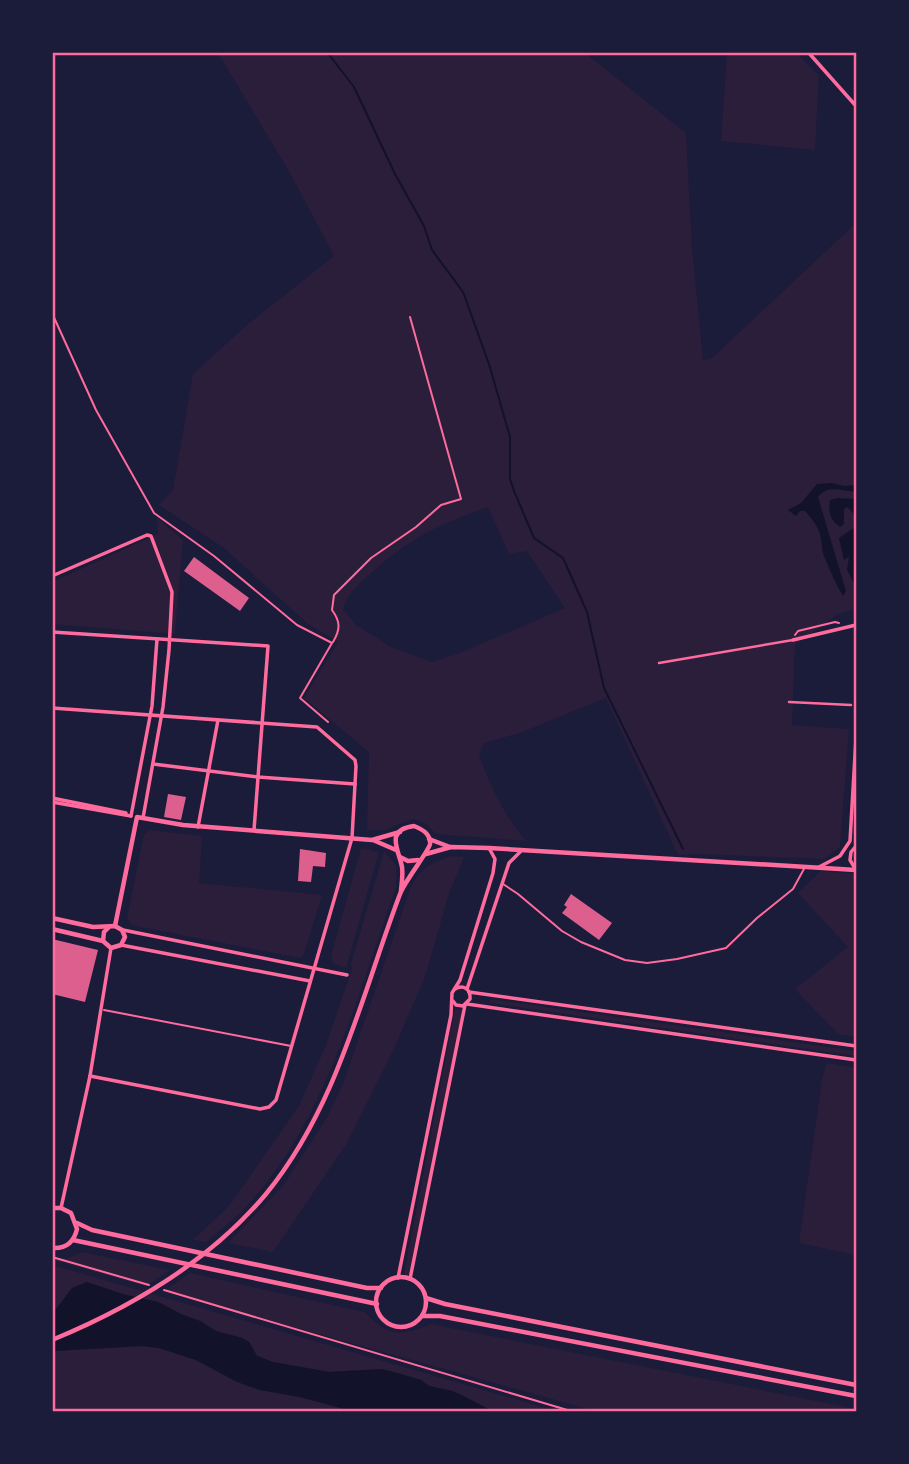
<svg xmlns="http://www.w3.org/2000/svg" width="909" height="1464" font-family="'Archivo Narrow',sans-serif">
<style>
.green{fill:#2a1e3b;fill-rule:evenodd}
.water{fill:#12122b}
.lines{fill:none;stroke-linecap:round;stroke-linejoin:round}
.stream{stroke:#12122b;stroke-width:2}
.building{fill:#dd5f8e}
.path{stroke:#ff6b9d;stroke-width:2}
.service{stroke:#ff6b9d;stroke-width:2}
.pedestrian{stroke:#ff6b9d;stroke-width:2.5}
.minor{stroke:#ff6b9d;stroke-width:3.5}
.tertiary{stroke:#ff6b9d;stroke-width:4.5}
.secondary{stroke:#ff6b9d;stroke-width:4.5}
.neatline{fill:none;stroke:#ff6b9d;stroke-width:2.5}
</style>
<rect width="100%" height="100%" fill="#1b1b3a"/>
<!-- green -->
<g class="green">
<path d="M218 53H585L686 133 692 248 703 360 711 359 856 223V609L838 614 795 645 792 725 849 729 840 847 824 859 697 854 678 855 606 698 520 733 484 743 479 755C491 787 504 815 526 841L436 834 425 823 413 819 385 830H367L369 752 304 698 338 642 308 624 224 548 159 505 173 490 193 374 248 324 334 256 290 173ZM488 507 509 554 527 551 565 608 460 653 432 662 391 647 356 625 343 609C349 592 356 587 369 575 409 538 438 525 488 507Z"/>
<polygon points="727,53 796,53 819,75 815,150 721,141"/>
<polygon points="157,518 183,540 175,634 53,624 52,582 158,534"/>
<polygon points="150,830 202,836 199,883 322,895 303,957 300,958 136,926 130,923 127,918 144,835"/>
<polygon points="361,848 379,852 346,968 333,963 331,956"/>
<path d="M384 851 396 865V888C358 993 328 1113 254 1198 240 1215 222 1228 206 1242L193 1240 229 1206 299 1106 326 1045 352 969 351 964Z"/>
<path d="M451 856 464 857 449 894 425 977 393 1051 347 1143 273 1252 228 1243 282 1187 326 1119 343 1084 410 889C420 868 429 864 451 856Z"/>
<polygon points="821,871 856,874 856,1037 838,1034 795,989 848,947 798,893"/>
<polygon points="490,999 856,1051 856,1056 490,1003"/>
<polygon points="455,1009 463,1010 409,1275 404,1274"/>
<polygon points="827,1063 856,1068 856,1255 799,1243 822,1079"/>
<polygon points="81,1252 170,1270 146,1286 53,1260 52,1258 64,1260"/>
<polygon points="52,1265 556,1411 492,1411 461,1394 429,1386 421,1380 381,1369 329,1372 273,1362 257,1356 249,1342 242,1338 216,1331 200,1321 183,1315 158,1302 126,1295 53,1313"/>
<path d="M190 1273 364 1312C390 1337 397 1337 431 1324L856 1409V1411H595L164 1291Z"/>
<polygon points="142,1346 159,1348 196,1360 245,1385 260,1390 300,1397 352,1411 53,1411 52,1351"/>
</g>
<!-- water -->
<g class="water">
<path d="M832 483 844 486 856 485V492C842 491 828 484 818 497L846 591 843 596C835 583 830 570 824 556 822 551 822 545 821 539 819 527 813 520 805 511H800L796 516 788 510 801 503 817 484Z"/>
<path d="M838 498 856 499V587L847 570 849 557 844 560 839 538 855 527 854 514 847 507 844 509V524L840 527C830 520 828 512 830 500Z"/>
<polygon points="87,1282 126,1295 158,1302 183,1315 200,1321 216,1331 242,1338 249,1342 257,1356 273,1362 329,1372 381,1369 394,1372 421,1380 429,1386 453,1391 492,1411 352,1411 300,1397 260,1390 237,1382 196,1360 159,1348 142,1346 53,1351 53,1313 72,1288"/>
</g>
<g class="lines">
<!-- stream -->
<polyline class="stream" points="327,52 354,87 395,174 424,226 432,250 463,292 489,364 510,437 510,479 514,491 534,538 563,558 587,612 604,688 683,849"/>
</g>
<!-- building -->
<g class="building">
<polygon points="194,557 249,598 240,611 184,571"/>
<polygon points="168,794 186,797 181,820 164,817"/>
<polygon points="300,849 326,853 325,867 313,866 311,882 298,881"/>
<polygon points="571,894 612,923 599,940 562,913 567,907 564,905"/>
<polygon points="52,939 98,950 85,1002 52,994"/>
</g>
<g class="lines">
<!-- path -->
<g class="path">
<polyline points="52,313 96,410 154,513 214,556 297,625 332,643 300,698 328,722"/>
<polyline points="795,635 798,631 835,622 839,623"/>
<path d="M333 642C341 629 340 621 332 610L334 595 371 558 416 527 441 505 461 499 410 317"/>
<polyline points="52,1257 149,1285"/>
<polyline points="164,1290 574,1412"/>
</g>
<!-- service -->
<g class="service">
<polyline points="503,884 518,894 562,931 581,942 625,960 647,963 677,959 726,948 757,918 793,889 805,867"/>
<polyline points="104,1010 291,1046"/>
</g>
<!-- pedestrian -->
<g class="pedestrian">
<polyline points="659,663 793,640"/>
<polyline points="789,702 851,705"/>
</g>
<!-- minor -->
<g class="minor">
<polyline points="808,52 856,106"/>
<polyline points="52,576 147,535 151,536 172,592 169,650 163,707 143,818"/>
<polyline points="52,632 268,646 254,830"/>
<polyline points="793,640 856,625"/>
<polyline points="52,708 317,727 355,760 356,766 352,838 276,1100 269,1107 260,1109 90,1076"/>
<polyline points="153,764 258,777 355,784"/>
<polyline points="52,798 126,813"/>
<polyline points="52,802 131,816"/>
<polyline points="131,816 152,706 157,639"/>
<polyline points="198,827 218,720"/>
<polyline points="819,867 840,856 850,841 856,738"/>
<polyline points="856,870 850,860 851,852 856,846"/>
<polyline points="123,930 347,975"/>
<polyline points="121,945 310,981"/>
<polyline points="467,989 509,863 521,851"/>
<polyline points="469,992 856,1046"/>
<path d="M453 1001 456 1005 463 1006 470 999C471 989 463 984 455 989"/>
<polyline points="467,1004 856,1060"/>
<polyline points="61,1208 90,1076 111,948"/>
<polyline points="398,1278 451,1015 452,993 460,980 493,873 495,859 489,848"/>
<polyline points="410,1279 465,1005"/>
</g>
<!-- tertiary -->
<g class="tertiary">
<polyline points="429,839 450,847"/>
<polyline points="373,840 396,850"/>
<polyline points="426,854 451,847 489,848 856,870"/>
<polyline points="52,918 93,927 115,926 122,930 125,937 121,945 111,948 103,941 52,929"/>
<polyline points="115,926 137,817 183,825 372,840 400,832"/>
<polyline points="103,941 104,932 109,927"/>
<path d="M52 1208H61L71 1213 77 1229C74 1242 66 1249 52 1248"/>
<polyline points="77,1223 92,1230 367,1288 381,1288"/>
<polyline points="73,1240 377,1304"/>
<circle cx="401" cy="1302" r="25"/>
<polyline points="426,1298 445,1304 856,1385"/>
<polyline points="422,1316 440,1316 856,1396"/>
</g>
<!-- secondary -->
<g class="secondary">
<polyline points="400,857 408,861 418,860"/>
<path d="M52 1340C132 1307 210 1261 266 1194 337 1107 361 997 400 894 404 882 429 851 430 844 431 834 422 829 414 826 384 830 399 850 402 867 403 874 402 882 401 890"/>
</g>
</g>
<!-- border -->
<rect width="909" height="1464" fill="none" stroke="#1b1b3a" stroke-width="108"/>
<rect x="54" y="54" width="801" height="1356" class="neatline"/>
</svg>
